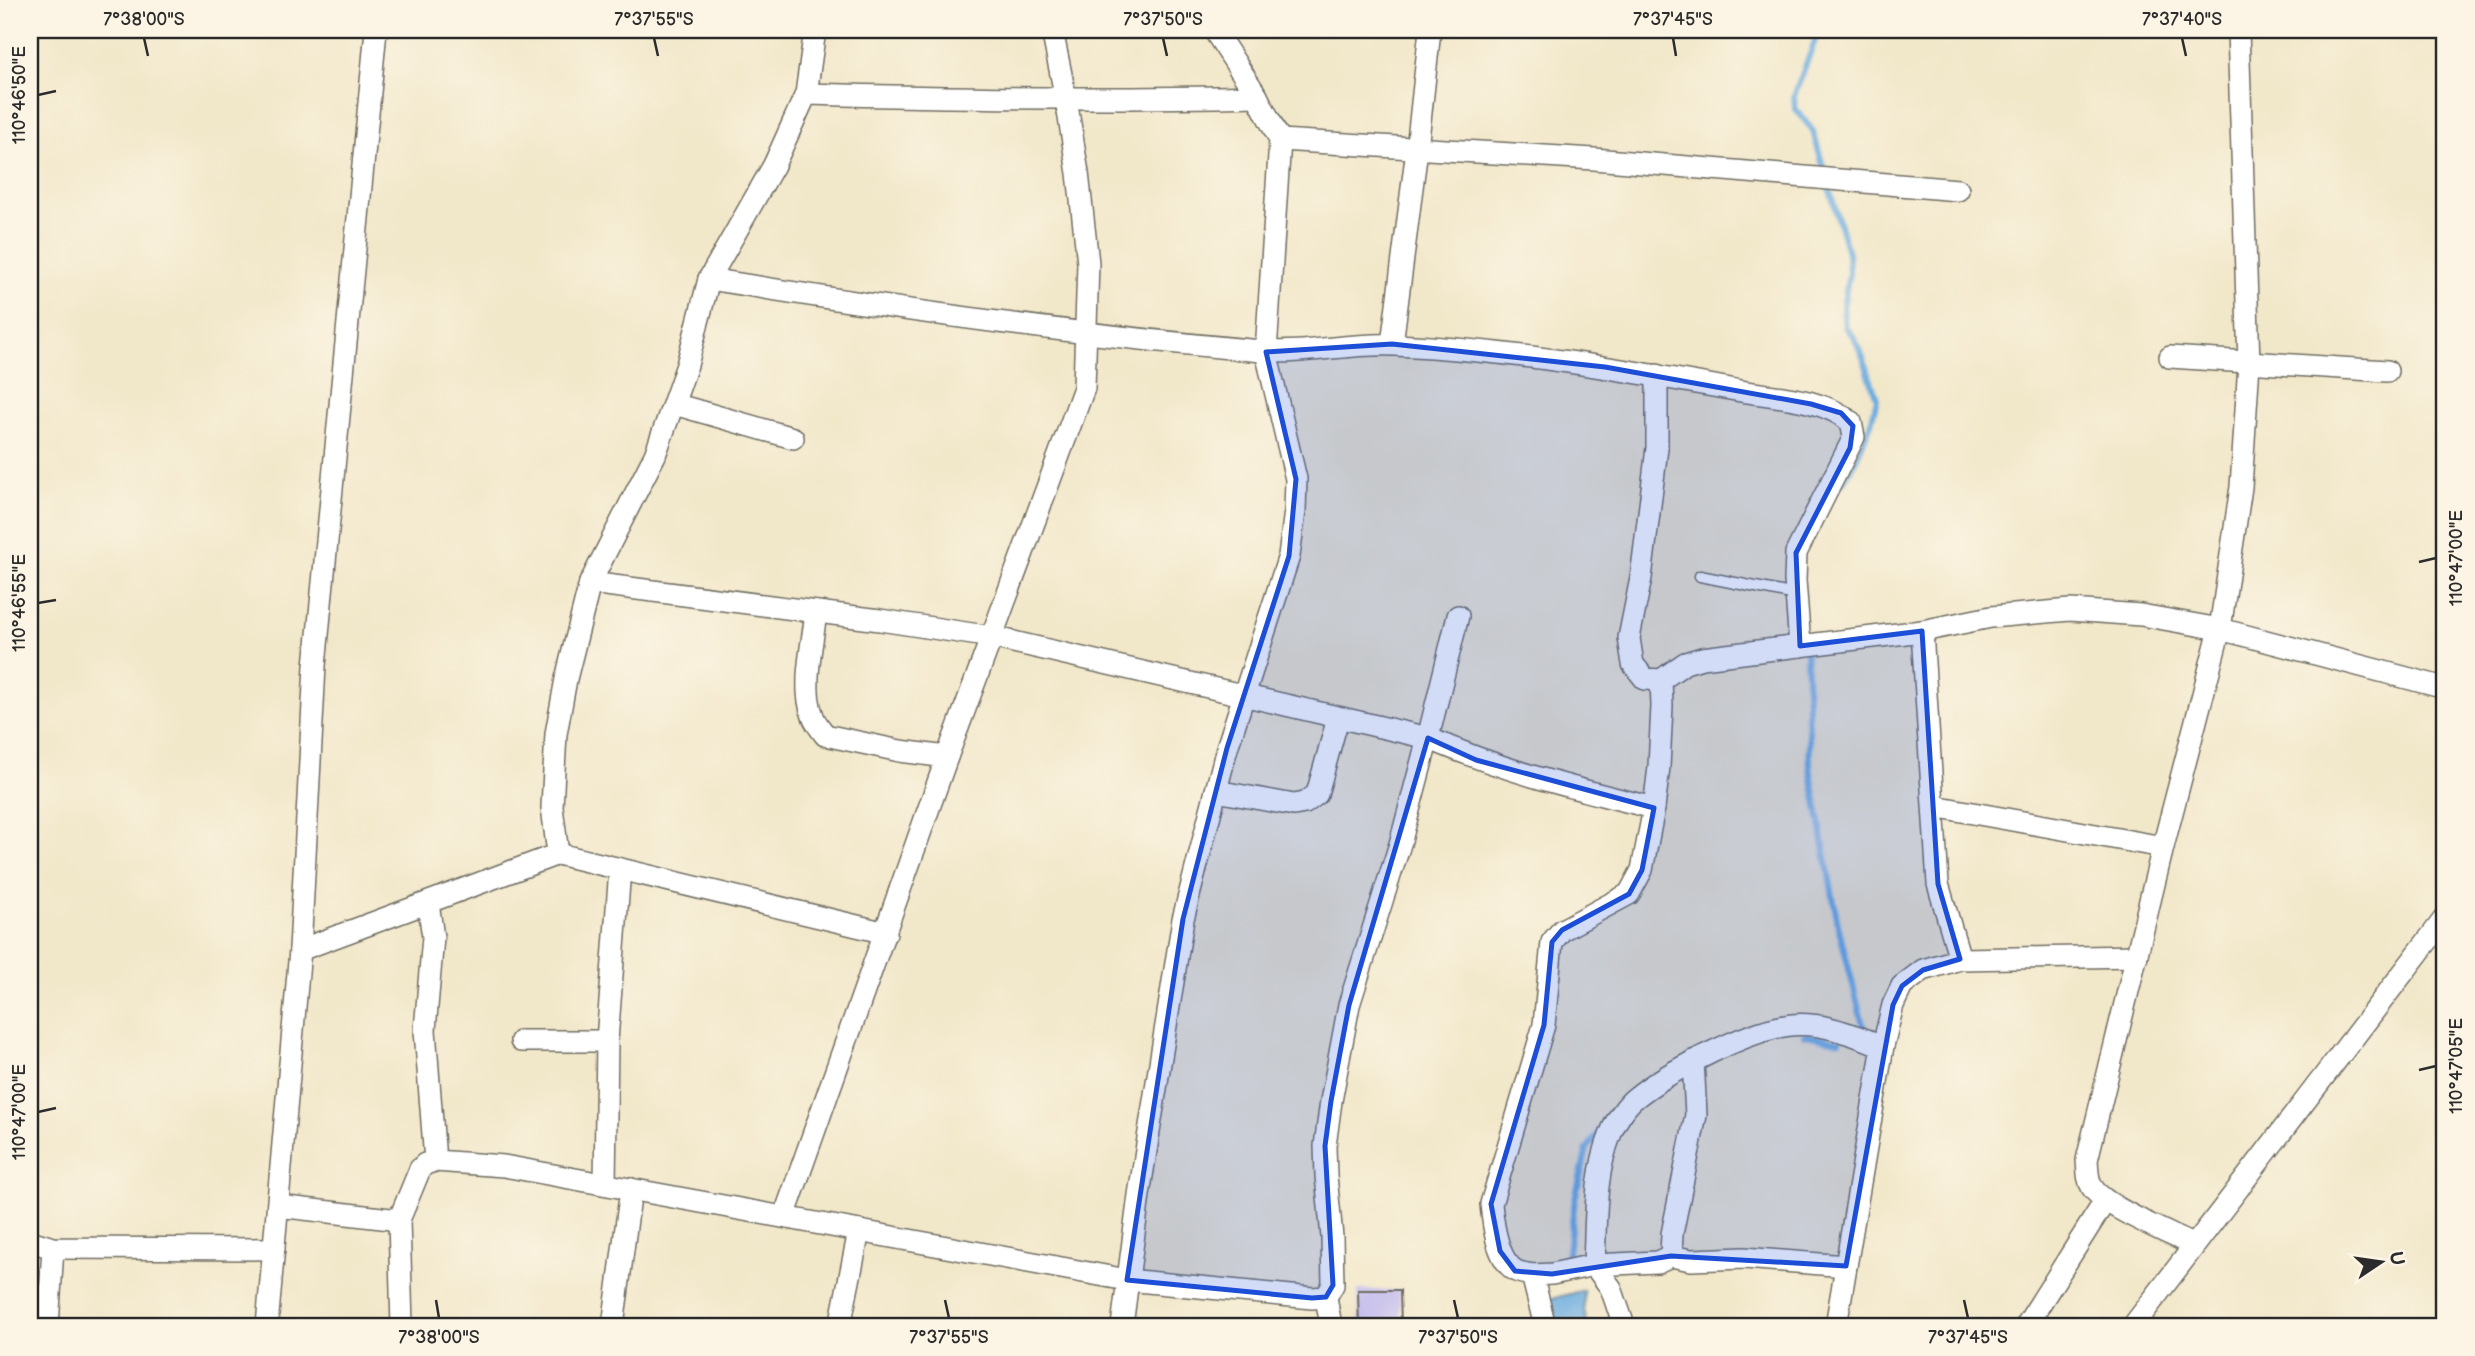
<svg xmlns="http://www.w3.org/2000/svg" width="2475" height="1356" font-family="'Balsamiq Sans',sans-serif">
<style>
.water{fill:#6bacdf;stroke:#4b6c85;stroke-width:2}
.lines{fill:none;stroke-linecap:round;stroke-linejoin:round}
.stream{stroke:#6bacdf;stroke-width:6}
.building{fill:#c2bcee}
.service-casing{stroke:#706d62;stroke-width:13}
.minor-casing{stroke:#706d62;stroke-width:24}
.service{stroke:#fff;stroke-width:10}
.minor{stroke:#fff;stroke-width:21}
.marked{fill:#1d4ed8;fill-opacity:0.2;stroke:#1d4ed8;stroke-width:5;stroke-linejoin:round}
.ticks{fill:none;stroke:#2b2b2b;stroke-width:2.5}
.neatline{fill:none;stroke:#2b2b2b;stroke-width:2.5}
.ticks-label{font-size:18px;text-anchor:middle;fill:#2b2b2b}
</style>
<rect width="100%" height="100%" fill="#fcf5e5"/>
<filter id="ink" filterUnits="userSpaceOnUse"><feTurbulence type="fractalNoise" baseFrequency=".0143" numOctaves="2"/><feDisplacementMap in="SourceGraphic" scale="14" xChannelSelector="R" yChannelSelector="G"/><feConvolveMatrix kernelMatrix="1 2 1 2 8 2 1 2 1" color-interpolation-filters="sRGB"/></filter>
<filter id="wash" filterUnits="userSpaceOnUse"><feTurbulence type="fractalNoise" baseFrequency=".00686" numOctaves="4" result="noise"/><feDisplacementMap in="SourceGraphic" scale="28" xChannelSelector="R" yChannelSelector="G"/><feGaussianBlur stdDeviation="1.57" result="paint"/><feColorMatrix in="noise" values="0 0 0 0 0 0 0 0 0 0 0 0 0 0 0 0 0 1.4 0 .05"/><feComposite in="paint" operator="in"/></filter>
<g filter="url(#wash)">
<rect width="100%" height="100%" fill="#f1e7c9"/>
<!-- water -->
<polygon class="water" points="1584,1290 1584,1309 1588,1326 1547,1326 1547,1300"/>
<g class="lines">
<!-- stream -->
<g class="stream">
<polyline points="1819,30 1794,96 1795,108 1813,131 1848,253 1849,273 1843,307 1845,327 1854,337 1863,357 1877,399 1871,423 1856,459 1843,483"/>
<polyline points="1806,648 1810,767 1838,925 1863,1025 1863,1033"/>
<polyline points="1805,1035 1839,1041"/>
<polyline points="1566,1267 1575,1199 1587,1149 1606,1122"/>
</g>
</g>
<g id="blocks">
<!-- building -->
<polygon class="building" points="1358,1290 1400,1290 1401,1326 1359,1326"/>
</g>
</g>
<g filter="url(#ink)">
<use href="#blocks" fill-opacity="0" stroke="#706d62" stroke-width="2"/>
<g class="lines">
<!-- service casing -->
<g class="service-casing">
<polyline id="service" points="1700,576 1796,595"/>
</g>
<!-- minor casing -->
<g class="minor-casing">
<g id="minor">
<path d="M806 94C956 98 1106 100 1257 96"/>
<polyline points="1280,140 1594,159 1958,190"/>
<path d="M709 279C892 309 1076 335 1262 351 1306 355 1351 342 1395 345 1511 350 1627 370 1741 391 1776 397 1823 398 1851 422L1854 437 1796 553 1795 580 1800 646"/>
<polyline points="1392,344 1417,149 1430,30"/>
<polyline points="2170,357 2387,371"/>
<polyline points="1657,375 1657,448 1641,578 1629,638 1633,664 1645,679 1661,680"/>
<polyline points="674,404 793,438"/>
<path d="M816 612C813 642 801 688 813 716 815 723 821 729 825 735L900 751 947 757"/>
<path d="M1458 616 1428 738C1503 771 1576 789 1654 808"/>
<polyline points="1922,631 1938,884 1960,959"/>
<polyline points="1216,791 1294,805 1305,803 1317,794 1338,718"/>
<polyline points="1934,806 2163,847"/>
<polyline points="558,854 886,933"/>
<polyline points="428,903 433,937 425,1030 435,1161"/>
<polyline points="300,950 558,854 552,807 556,734 566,679 590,583 655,455 687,365 709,279 774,165 806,94 815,30"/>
<polyline points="521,1041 607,1041 605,1184"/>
<polyline points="607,1041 620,869"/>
<polyline points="278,1206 399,1220 420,1169 425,1164 435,1161 504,1166 1127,1280 1312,1298 1326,1297 1333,1285 1332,1237 1326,1176 1325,1146 1331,1101 1349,1005 1400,844 1428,738 992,637 880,620 590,583"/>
<polyline points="784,1217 947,757 1084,388 1088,263 1078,173 1066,99 1052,30"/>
<polyline points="399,1220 402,1326"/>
<polyline points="30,1241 53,1248 274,1249"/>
<path d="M2193 1245C2171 1234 2104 1207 2092 1187 2087 1179 2088 1169 2087 1160L2163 847 2220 629 2241 487 2249 363 2238 30"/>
<polyline points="1671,1256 1691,1260 1744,1258 1846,1266"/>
<path d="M1532 1275 1552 1274 1594 1265C1596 1220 1594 1175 1611 1133 1615 1122 1626 1105 1635 1098 1667 1072 1743 1033 1784 1026 1818 1020 1851 1034 1883 1046"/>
<polyline points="1326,1297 1331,1326"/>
<polyline points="48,1326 53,1248"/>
<polyline points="267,1326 300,950 315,666 376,30"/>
<polyline points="613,1326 631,1189"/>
<polyline points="840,1326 859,1231"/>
<polyline points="1122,1326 1139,1195 1183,919 1227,748 1289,556 1295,511 1296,479 1266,352 1280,140 1257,96 1214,30"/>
<path d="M1545 1326 1532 1275C1528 1274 1520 1273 1516 1271 1497 1260 1493 1224 1491 1204L1544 1025 1552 942 1562 930 1629 894 1642 870 1654 808 1659 767 1662 706 1661 680 1685 663 1702 658 1922 631 1991 617 2070 610 2141 615 2220 629 2445 688"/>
<polyline points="1624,1326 1611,1288 1594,1265 1657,1262 1671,1256 1672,1234 1696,1115 1693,1061"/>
<polyline points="1836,1326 1883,1046 1893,1005 1902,986 1923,970 1960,959 2137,956"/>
<polyline points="2026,1326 2105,1201"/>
<polyline points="2133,1326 2445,918"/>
</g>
</g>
<!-- service -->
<use href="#service" class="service"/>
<!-- minor -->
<use href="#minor" class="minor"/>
</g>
</g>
<!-- marked area -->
<path class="marked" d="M1392 344 1605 367 1811 404 1841 413 1853 426 1850 448 1796 553 1800 646 1922 631 1938 884 1960 959 1923 970 1902 986 1893 1005 1846 1266 1671 1256 1552 1274 1515 1271 1500 1251 1491 1204 1544 1025 1552 942 1562 930 1629 894 1642 870 1654 808 1476 760 1428 738 1349 1005 1331 1101 1325 1146 1333 1285 1326 1297 1312 1298 1127 1280 1183 919 1227 748 1289 556 1296 479 1266 352Z"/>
<!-- ticks -->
<path class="ticks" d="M144 38 148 56M654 38 658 56M1163 38 1167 56M1673 38 1676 56M2182 38 2186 56M38 95 56 91M2419 562 2436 558M38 603 56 600M2419 1070 2436 1066M38 1112 56 1108M436 1300 439 1318M945 1300 949 1318M1454 1300 1458 1318M1964 1300 1968 1318"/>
<!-- margin -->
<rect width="2475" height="1356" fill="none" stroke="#fcf5e5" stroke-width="77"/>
<!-- north arrow -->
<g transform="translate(2381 1262) rotate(77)" stroke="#fcf5e5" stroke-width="5" paint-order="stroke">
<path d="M0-5L12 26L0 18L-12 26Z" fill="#2b2b2b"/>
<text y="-10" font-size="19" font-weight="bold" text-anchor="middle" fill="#2b2b2b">U</text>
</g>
<rect x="38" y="38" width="2398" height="1280" class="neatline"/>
<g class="ticks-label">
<text x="144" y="25">7°38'00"S</text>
<text x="654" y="25">7°37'55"S</text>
<text x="1163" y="25">7°37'50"S</text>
<text x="1673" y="25">7°37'45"S</text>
<text x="2182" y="25">7°37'40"S</text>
<text transform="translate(19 95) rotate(-90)" y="6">110°46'50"E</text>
<text transform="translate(2456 558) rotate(-90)" y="6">110°47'00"E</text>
<text transform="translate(19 603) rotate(-90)" y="6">110°46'55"E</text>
<text transform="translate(2456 1066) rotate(-90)" y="6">110°47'05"E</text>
<text transform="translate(19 1112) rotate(-90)" y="6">110°47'00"E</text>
<text x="439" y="1343">7°38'00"S</text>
<text x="949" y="1343">7°37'55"S</text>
<text x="1458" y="1343">7°37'50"S</text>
<text x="1968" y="1343">7°37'45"S</text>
</g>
</svg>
